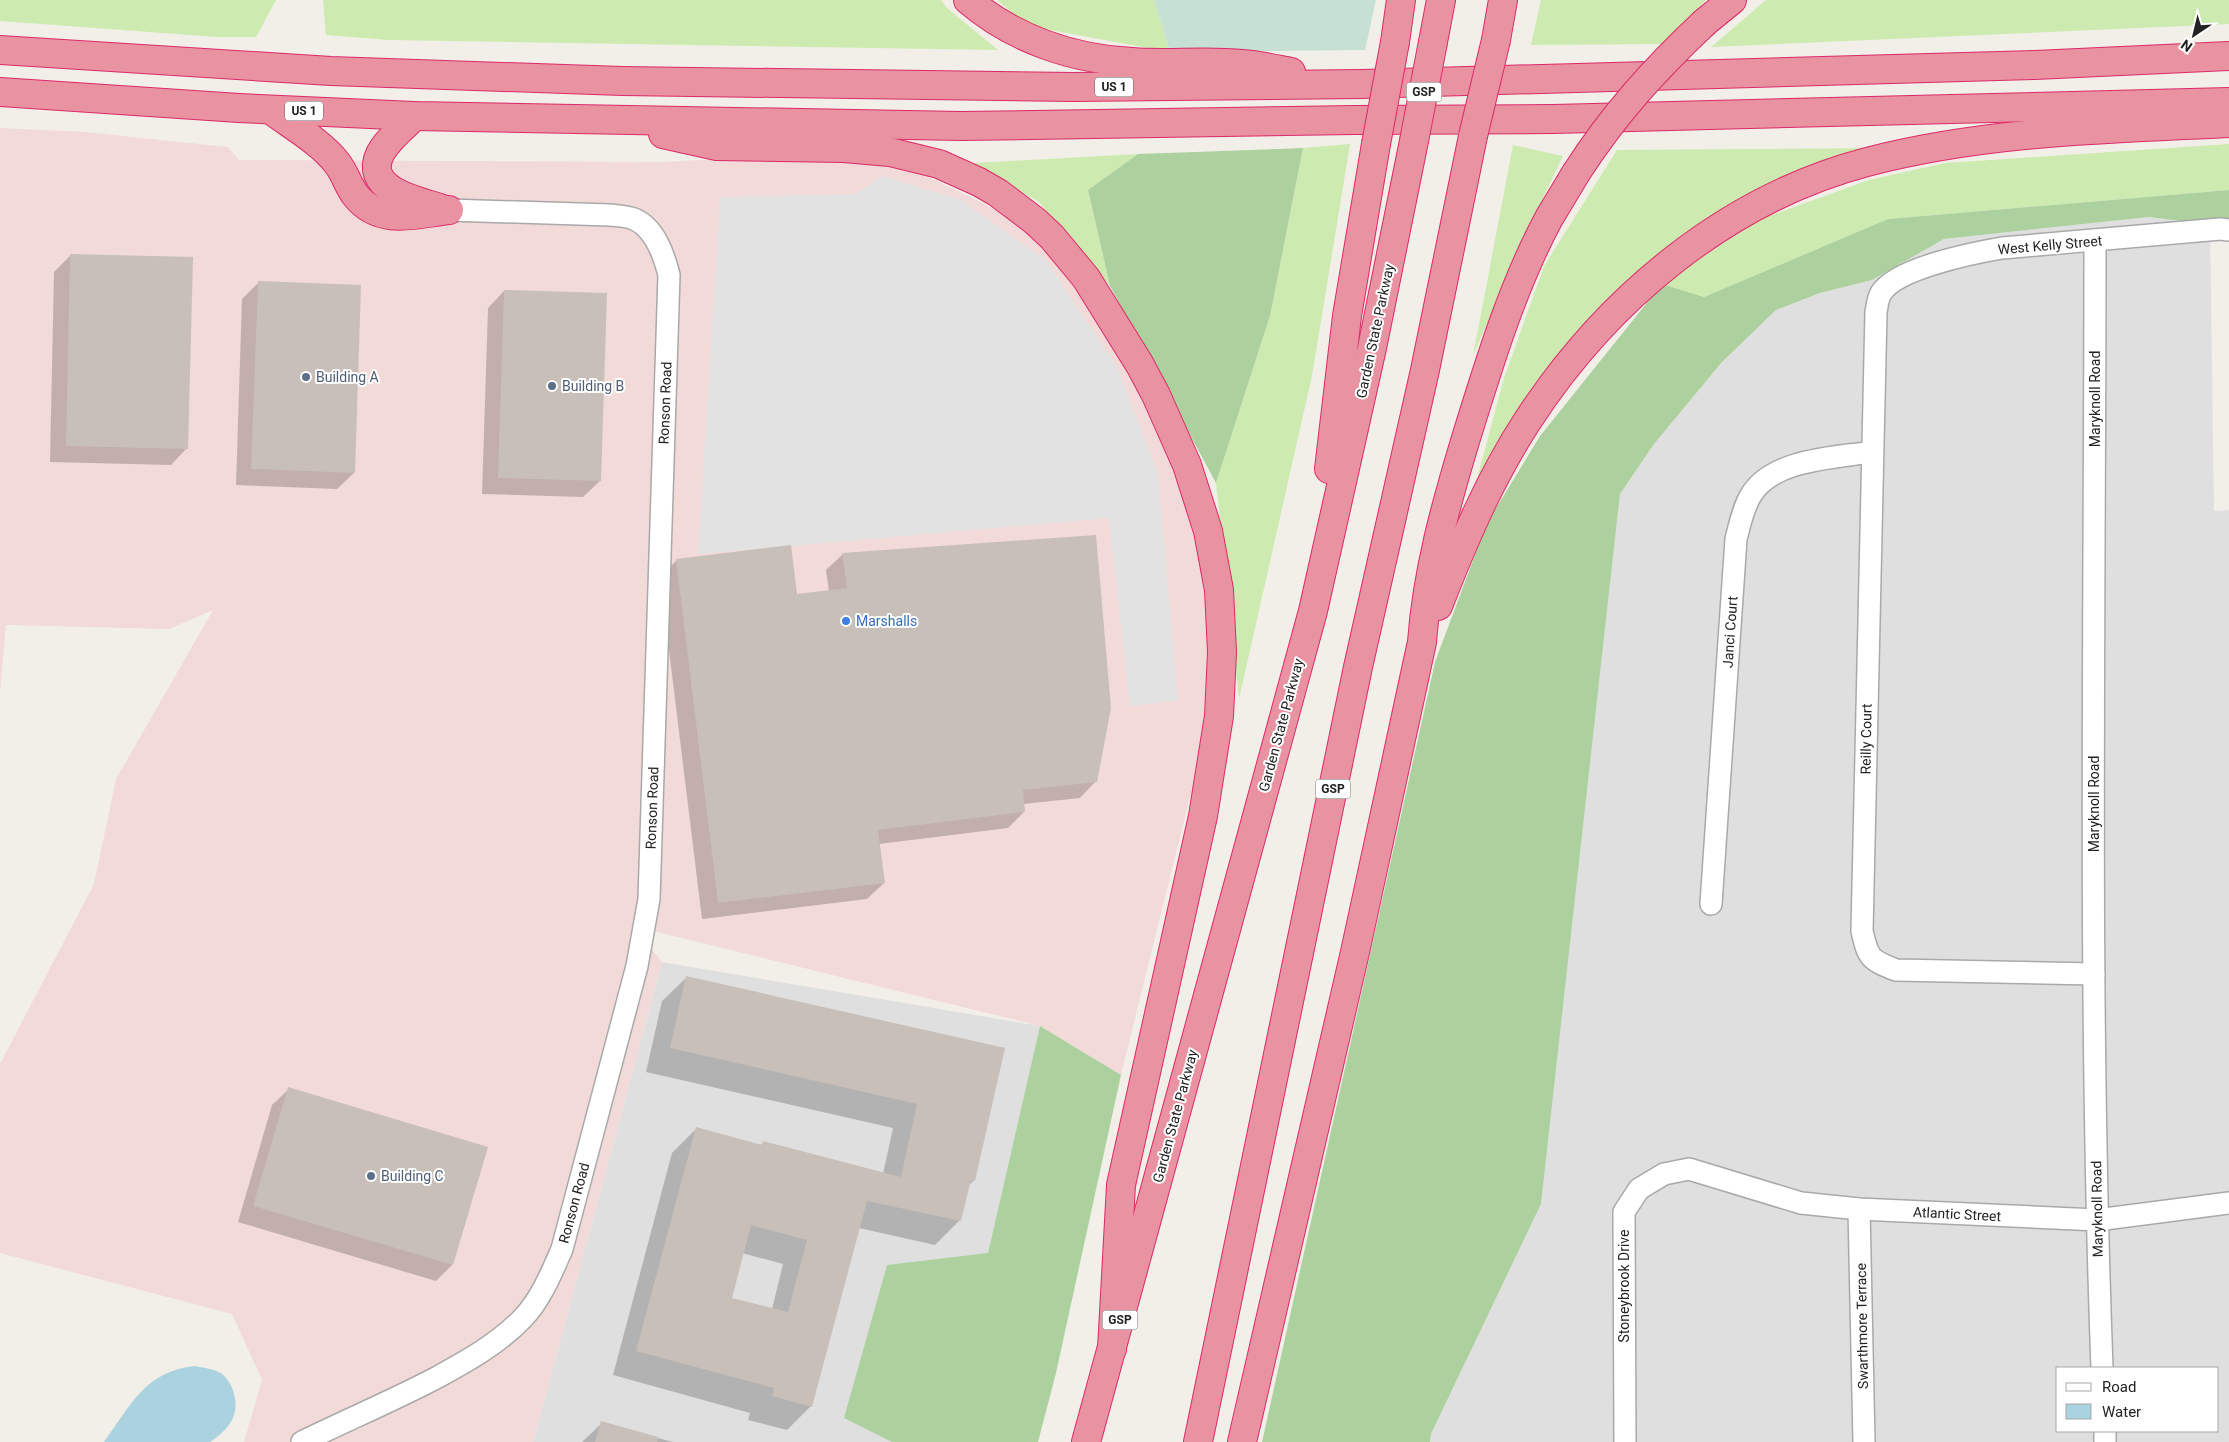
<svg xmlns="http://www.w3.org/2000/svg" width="2229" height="1442" font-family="Roboto,sans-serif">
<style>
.residential{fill:#e0dfdf;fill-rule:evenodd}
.commercial{fill:#f2dad9}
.grass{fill:#cdebb0}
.forest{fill:#add19e}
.wetland{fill:#c6e0d4}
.parking{fill:#e2e2e2}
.water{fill:#aad3df}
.shadow{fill:#0003;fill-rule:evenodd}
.building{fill:#c7bfb8;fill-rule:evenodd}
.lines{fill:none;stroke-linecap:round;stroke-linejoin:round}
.street-casing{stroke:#a9a9a9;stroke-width:24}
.highway-casing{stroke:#dc2a67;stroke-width:30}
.street{stroke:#fff;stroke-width:21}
.highway{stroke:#e892a2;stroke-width:28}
.highway-bridge-casing{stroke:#dc2a67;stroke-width:30;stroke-linecap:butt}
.highway-bridge{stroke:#e892a2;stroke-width:28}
.service-dot{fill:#5c6f8a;stroke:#fff;stroke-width:2}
.shop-dot{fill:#3f7fe0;stroke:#fff;stroke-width:2}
.labels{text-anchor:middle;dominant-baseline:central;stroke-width:4;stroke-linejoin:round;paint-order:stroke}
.shield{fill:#fff;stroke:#646464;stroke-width:1}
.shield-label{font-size:12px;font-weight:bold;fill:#222}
.street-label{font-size:14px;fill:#222;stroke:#fff}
.service-label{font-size:14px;fill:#4e5e75;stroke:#fff;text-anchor:start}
.shop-label{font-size:14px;fill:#366cbe;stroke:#fff;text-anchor:start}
</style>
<rect width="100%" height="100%" fill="#f2efe9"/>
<!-- residential -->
<g class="residential">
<path d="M2149 217 2210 224 2214 511 2229 510V1442H1430L1431 1434 1541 1204 1620 494 1654 444 1722 362 1776 310 1820 293 1872 280 1944 239ZM2058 1368H2218V1431H2058Z"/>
<polygon points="662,962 1040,1026 988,1253 844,1418 892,1442 533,1442"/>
</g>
<!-- commercial -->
<polygon class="commercial" points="0,128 85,132 228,147 239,160 662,162 785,155 908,167 999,211 1054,251 1108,335 1153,420 1191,507 1208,596 1205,736 1121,1075 1040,1026 633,926 662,962 533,1442 244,1442 262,1380 232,1314 0,1253 0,1064 94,884 116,779 213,610 169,629 6,625 0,693"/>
<!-- grass -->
<g class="grass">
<polygon points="0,0 276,0 256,37 217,37 0,21"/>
<polygon points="323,0 941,0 947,8 998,50 388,40 326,35"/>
<polygon points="997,0 1154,0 1170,52 1028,26"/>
<polygon points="1541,0 1706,0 1665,44 1531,45"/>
<polygon points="1766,0 2229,0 2229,24 1711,47"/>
<polygon points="1350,144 1312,376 1239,699 1216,483 1270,316 1303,148"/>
<polygon points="2229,144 2229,190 1888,219 1704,297 1662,284 1758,220 1869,180 1945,163"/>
<polygon points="1513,145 1563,156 1522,242 1473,356"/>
<polygon points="1879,148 1749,197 1541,380 1475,486 1504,378 1544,266 1617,150"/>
<polygon points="1138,154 1088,190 1110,286 1039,202 973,163"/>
</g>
<!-- forest -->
<g class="forest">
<polygon points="1303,148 1270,316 1216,483 1110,286 1088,190 1138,154"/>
<polygon points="2229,190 2229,227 2149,217 1944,239 1872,280 1820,293 1776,310 1722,362 1654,444 1620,494 1541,1204 1431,1434 1430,1442 1262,1442 1435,662 1487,523 1540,436 1662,284 1704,297 1888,219"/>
<polygon points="1040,1026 1121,1075 1056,1373 1038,1442 892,1442 844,1418 887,1265 988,1253"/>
</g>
<!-- wetland -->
<polygon class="wetland" points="1154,0 1376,0 1365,50 1170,52"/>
<!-- parking -->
<polygon class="parking" points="882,176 959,199 1046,260 1117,367 1158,473 1178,701 1130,706 1109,518 698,554 720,197 856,194"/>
<!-- water -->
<path class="water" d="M195 1366C204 1368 215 1369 222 1374 228 1379 232 1386 234 1394 240 1416 228 1430 210 1442H104C131 1405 145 1371 195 1366Z"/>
<!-- shadow -->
<g class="shadow">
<polygon points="71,255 187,448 171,465 50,462 54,272"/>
<polygon points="258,283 354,473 337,489 236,485 242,299"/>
<polygon points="504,291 600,481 583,497 482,494 488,308"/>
<polygon points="790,547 796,595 829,591 826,570 843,554 1096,781 1080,798 1023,804 1024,812 1008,828 879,844 884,883 867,899 702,919 660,577 676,561"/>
<path d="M687 977 1004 1049 974 1180 968 1186 960 1220 935 1245 859 1228 811 1406 787 1430 748 1420 750 1413 613 1375 672 1153 696 1129 760 1146 764 1142 883 1174 893 1128 646 1072 662 1001ZM742 1253 783 1264 772 1309 731 1299Z"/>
<polygon points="289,1089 487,1148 452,1265 436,1281 238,1222 272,1105"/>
<polygon points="602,1423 673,1442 582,1442"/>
</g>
<!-- building -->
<g class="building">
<polygon points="70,254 193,257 188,449 66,446"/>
<polygon points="258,281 361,285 355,473 251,469"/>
<polygon points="504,290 607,293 601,481 498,478"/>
<polygon points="1096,535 1111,708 1097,782 1023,790 1025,812 878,830 885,883 718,903 676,559 791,545 797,594 847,588 842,553"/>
<path d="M686 976 1005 1048 975 1181 971 1180 961 1221 867 1201 812 1407 772 1396 774 1388 636 1351 696 1127 762 1145 763 1141 901 1177 917 1104 670 1048ZM751 1225 807 1240 788 1312 732 1298Z"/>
<polygon points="288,1087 488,1147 453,1265 253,1206"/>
<polygon points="601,1421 658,1437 657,1442 595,1442"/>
</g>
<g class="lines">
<!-- street casing -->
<g class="street-casing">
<g id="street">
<path d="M2095 240C2095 616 2088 993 2102 1368"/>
<path d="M1711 904 1736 539C1740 524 1743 508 1751 495 1773 459 1834 458 1871 452"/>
<path d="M2094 974 1896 970C1870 960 1868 958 1862 931L1876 312C1877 306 1878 298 1881 293 1897 268 1973 253 2002 248L2220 229 2229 230"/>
<polyline points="1859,1209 1864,1442"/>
<polyline points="2105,1431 2105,1442"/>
<path d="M302 1442C347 1420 392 1401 436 1378 467 1361 498 1344 523 1318 541 1299 552 1272 562 1249L637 966 649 899 669 275C664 255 655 228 634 219 627 216 618 216 610 215L449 210"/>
<polyline points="1625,1442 1624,1212 1639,1189 1664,1174 1689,1169 1801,1203 1859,1209 2097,1220 2229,1203"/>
</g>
</g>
<!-- highway casing -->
<g class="highway-casing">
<g id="highway">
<path d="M968 0C1014 39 1072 59 1132 62 1169 65 1206 60 1242 64 1259 65 1275 69 1291 72"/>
<polyline points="1705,22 1732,0"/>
<polyline points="1496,40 1503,0"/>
<polyline points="1395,42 1401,0"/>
<polyline points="1433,42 1441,0"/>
<polyline points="0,50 331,71 622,81 1073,87 1362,84 2035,65 2229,56"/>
<polyline points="0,92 239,108 414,116 961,126 1354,120 1553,119 2229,102"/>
<path d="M271 110C291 125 322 143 337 163 345 173 348 186 356 196 380 226 416 214 449 210"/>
<path d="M414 116C403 128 387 140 380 154 363 190 418 201 440 208"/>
<polyline points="663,134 717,146 844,148 890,152 939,164 979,182 998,193 1035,221 1052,237 1086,278 1140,365 1156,395 1187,465 1208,531 1219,590 1222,652 1219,716 1203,816 1121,1185 1112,1349"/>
<polyline points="1329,469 1347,316 1376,144"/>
<path d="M1438 606C1463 542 1490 478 1528 420 1607 299 1726 199 1867 162 1985 131 2108 129 2229 123"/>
<polyline points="1086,1442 1313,611 1372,348 1414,141"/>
<polyline points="1198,1442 1358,667 1425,370 1473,136"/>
<path d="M1242 1442 1355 952 1422 642C1427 572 1446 504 1466 438 1489 364 1512 287 1549 218 1558 203 1567 188 1576 173"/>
</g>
</g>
<!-- street -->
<use href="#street" class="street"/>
<!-- highway -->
<use href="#highway" class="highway"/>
<!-- highway-bridge casing -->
<g class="highway-bridge-casing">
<g id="highway-bridge">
<polyline points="1473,136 1496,40"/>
<polyline points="1414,141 1433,42"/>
<polyline points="1376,144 1395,42"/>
<path d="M1576 173C1614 114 1654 70 1705 22"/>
</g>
</g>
<!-- highway-bridge -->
<use href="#highway-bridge" class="highway-bridge"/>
</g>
<!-- markers -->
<g class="service-dot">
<circle cx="306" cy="377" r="5"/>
<circle cx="552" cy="386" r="5"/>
<circle cx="371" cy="1176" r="5"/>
</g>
<circle class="shop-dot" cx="846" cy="621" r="5"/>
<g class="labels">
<!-- shield labels -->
<g class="shield">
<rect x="1095" y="77.5" width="38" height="19" rx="4"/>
<rect x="1406.5" y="82.5" width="35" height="19" rx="4"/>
<rect x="285" y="101.5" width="38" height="19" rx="4"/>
<rect x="1315.5" y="779.5" width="35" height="19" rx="4"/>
<rect x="1102.5" y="1310.5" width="35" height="19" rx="4"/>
</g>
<g class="shield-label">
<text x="1114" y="87">US 1</text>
<text x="1424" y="92">GSP</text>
<text x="304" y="111">US 1</text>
<text x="1333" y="789">GSP</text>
<text x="1120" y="1320">GSP</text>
</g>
<!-- street labels -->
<g class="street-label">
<text transform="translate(2050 245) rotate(-5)">West Kelly Street</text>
<text transform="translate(1375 331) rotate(-78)">Garden State Parkway</text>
<text transform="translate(2095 399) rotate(-90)">Maryknoll Road</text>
<text transform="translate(665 403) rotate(-88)">Ronson Road</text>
<text transform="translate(1730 632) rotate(-86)">Janci Court</text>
<text transform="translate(1281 725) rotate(-75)">Garden State Parkway</text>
<text transform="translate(1866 739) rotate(-89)">Reilly Court</text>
<text transform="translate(2094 804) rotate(-90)">Maryknoll Road</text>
<text transform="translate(652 808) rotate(-88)">Ronson Road</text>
<text transform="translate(1175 1116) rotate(-75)">Garden State Parkway</text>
<text transform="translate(574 1203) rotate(-75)">Ronson Road</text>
<text transform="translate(2097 1209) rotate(-91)">Maryknoll Road</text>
<text transform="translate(1957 1214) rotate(3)">Atlantic Street</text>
<text transform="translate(1624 1286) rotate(-90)">Stoneybrook Drive</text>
<text transform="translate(1862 1326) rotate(-91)">Swarthmore Terrace</text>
</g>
<!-- service labels -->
<g class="service-label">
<text x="316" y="377">Building A</text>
<text x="562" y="386">Building B</text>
<text x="381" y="1176">Building C</text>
</g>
<!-- shop labels -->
<g class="shop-label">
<text x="856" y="621">Marshalls</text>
</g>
</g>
<!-- legend -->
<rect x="2056" y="1367" width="162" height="65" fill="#ffffff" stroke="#a7a7a7"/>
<rect x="2066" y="1383" width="25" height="8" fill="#ffffff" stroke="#a7a7a7"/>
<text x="2102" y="1392" font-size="15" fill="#222222">Road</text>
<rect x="2066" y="1404" width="25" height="15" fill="#aad3df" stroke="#a7a7a7"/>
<text x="2102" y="1417" font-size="15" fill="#222222">Water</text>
<!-- north arrow -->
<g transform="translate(2194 35) rotate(215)" stroke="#ffffff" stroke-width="4" paint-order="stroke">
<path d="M0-4L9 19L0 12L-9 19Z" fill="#222222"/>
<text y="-8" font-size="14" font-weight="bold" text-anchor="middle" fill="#222222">N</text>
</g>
</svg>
